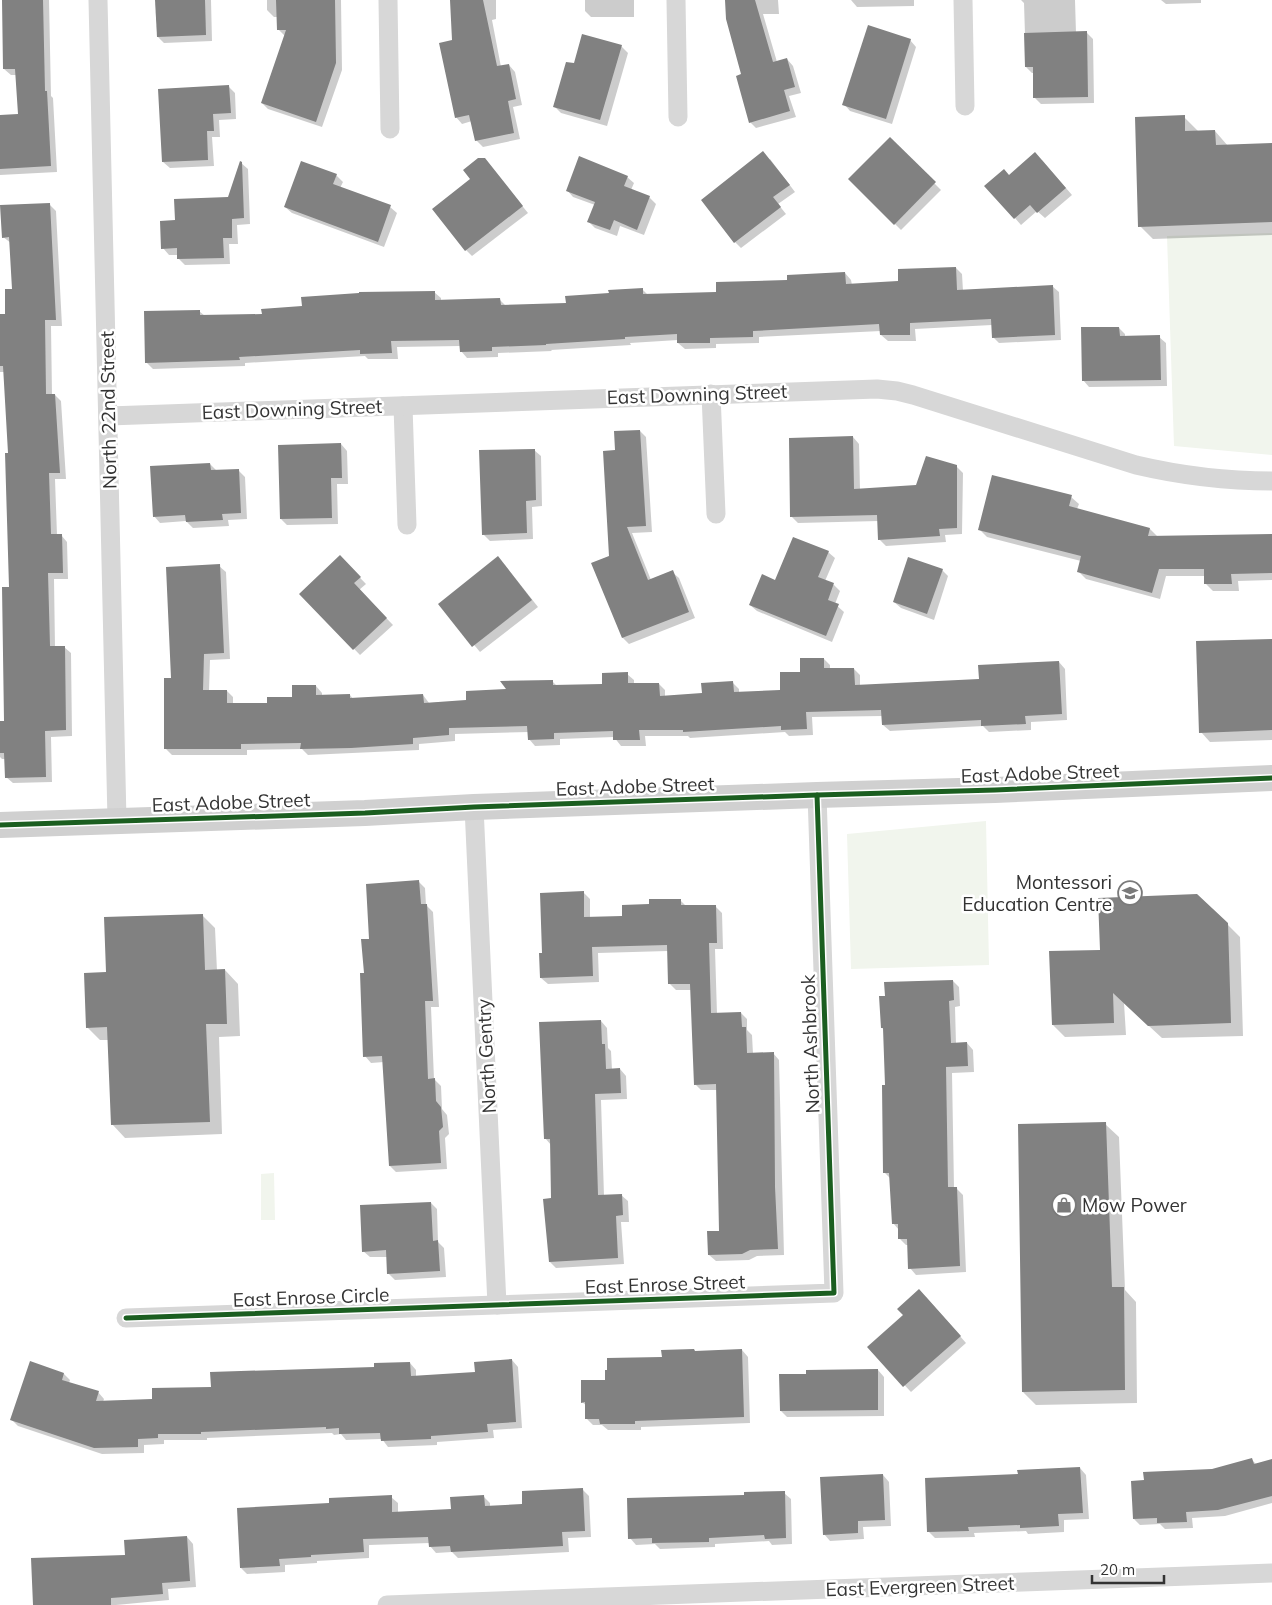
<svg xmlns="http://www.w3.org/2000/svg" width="1272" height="1605" font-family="Mulish,sans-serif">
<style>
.green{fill:#f1f5ed}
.shadow{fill:#0003}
.building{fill:#818181}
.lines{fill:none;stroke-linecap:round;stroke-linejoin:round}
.street{stroke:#d7d7d7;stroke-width:19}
.secondary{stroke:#d0d0d0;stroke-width:26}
.cycleway-casing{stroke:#fff;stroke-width:8}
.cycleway{stroke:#1b5e20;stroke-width:5}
.labels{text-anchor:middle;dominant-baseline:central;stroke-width:5;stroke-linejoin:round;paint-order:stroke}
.street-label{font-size:19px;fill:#333;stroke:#fff}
.poi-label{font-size:19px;fill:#333;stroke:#fff;text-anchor:end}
</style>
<rect width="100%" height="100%" fill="#fff"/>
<!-- green -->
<g class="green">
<polygon points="1272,233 1272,455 1174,446 1167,236"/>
<polygon points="986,821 989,965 851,969 847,834"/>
<polygon points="274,1173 275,1220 261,1220 261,1174"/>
</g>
<!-- shadow -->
<g class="shadow">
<polygon points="3,0 49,0 51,96 53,98 57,172 0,175 0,116 19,115 17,75 11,75 4,69"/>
<polygon points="156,0 220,0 211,0 212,41 164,43 158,37"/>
<polygon points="267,0 341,0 342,70 322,127 268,109 262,103 285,36 278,29 278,17 274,17 267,10"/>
<polygon points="451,0 496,0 496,19 492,20 501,67 509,65 515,72 522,105 513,107 520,139 483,147 476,140 472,121 462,124 456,117"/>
<polygon points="585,0 634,0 634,17 591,17 585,11"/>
<polygon points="727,0 778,0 779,14 763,14 777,62 787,59 793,66 801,93 789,96 796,117 756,128 750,122 743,75"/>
<polygon points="851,0 914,0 914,6 857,7"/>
<polygon points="1021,0 1075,0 1076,33 1087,33 1093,39 1094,103 1041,104 1034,97 1034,73 1032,73 1026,67 1024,3"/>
<polygon points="1161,0 1201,0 1201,3 1166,4"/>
<polygon points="910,40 916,47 892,124 850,111 844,104"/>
<polygon points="621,46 628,53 607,126 561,113 555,107 574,65"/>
<polygon points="229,87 235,93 236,119 219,120 220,137 212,137 214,166 170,168 163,162"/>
<polygon points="1184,117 1198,131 1215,131 1228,146 1272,144 1272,235 1153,239 1140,226"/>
<polygon points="890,139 941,190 901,230 850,179"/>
<polygon points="770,159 795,192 778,204 786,214 741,248 735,242"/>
<polygon points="485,160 528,213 472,256 466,250 472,179"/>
<polygon points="1042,160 1072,195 1045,218 1037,211 1021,225 1015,218 1010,176"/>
<polygon points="241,163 248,169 250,224 237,225 238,244 229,244 230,264 185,265 178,258 178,255 169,255 163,248 176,222 229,199"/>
<polygon points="336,175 343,182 340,188 390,207 397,213 384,247 292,213 285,207"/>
<polygon points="627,177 634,183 631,190 649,197 656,204 644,235 620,226 617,236 595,228 588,221 595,205 573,197 567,190"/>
<polygon points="49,204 56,211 62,326 51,326 52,395 55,395 61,401 66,479 55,479 57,535 61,535 67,542 68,579 54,579 55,647 64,647 71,653 72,736 51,737 52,782 13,783 6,777 6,759 2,759 0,757 0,722 5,722 10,588 9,454 5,372 0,372 0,315 7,315 13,290 11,243 3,237"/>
<polygon points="956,268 962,274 963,291 1052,286 1059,292 1061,340 999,343 993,337 992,325 915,329 916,341 888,341 881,335 881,331 759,337 759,343 716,344 716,348 685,349 678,343 678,340 630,343 631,345 551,350 552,351 498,353 498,357 467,358 461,351 461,346 397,347 398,359 368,359 365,356 245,363 245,366 153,369 146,362 199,311 205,316 263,315 303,308 434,292 441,298 441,301 500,300 506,306 567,304 642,289 648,295 717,293 845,273 851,280 852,285 899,282"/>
<polygon points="1119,328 1125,334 1125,337 1159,337 1166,343 1167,386 1089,387 1083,380"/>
<polygon points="640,431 646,437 652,532 632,533 651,580 672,572 679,578 695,618 629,644 623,638 593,563 610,556 616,451"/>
<polygon points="853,437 859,444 860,490 916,486 956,466 963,473 962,534 945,535 946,542 886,546 879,539 879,521 798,523 791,516"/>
<polygon points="341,444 347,451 348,484 337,484 338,524 287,525 281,519"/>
<polygon points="534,450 541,456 542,506 532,507 533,539 490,541 483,534"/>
<polygon points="210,464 217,471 239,471 245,477 247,519 228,520 229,526 193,528 186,521 160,523 154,516"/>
<polygon points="1071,497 1079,504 1077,509 1150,529 1158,537 1272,535 1272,580 1238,581 1239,591 1213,591 1206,584 1205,576 1166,576 1160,599 1086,579 1078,571 1081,561 987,537 979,529"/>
<polygon points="828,552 835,558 825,581 834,585 840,591 835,604 844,612 832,642 757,611 750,605 776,582"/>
<polygon points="340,557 366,584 359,590 393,625 360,655 301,594"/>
<polygon points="504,564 538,607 480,652 440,604"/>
<polygon points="219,566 226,572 230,659 210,660 209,691 227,691 233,697 233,705 268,704 294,698 316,686 322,693 322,696 350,695 353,699 423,695 429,703 467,701 552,681 557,686 604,685 627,674 634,680 634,684 659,684 665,690 665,697 703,694 732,682 739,689 739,693 782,691 802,673 824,659 830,665 830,670 854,669 860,675 860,686 980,680 1059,662 1065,669 1067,720 1031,722 1031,730 989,732 983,726 890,731 883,725 883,716 812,717 813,735 789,736 785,732 690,738 688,736 645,736 646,746 621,746 614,737 560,739 560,745 535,746 529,739 529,732 455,734 455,741 419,744 419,750 308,755 302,749 247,750 247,755 172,755 166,749 173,679"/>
<polygon points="942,570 948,576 934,620 901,608 894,602"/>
<polygon points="1272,640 1272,740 1210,742 1201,732"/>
<polygon points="419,882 425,888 426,905 433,912 439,1007 431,1007 434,1079 441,1086 442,1109 447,1115 449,1134 445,1138 447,1169 396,1172 390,1166 384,1062 371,1063 365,1056 365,974 370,940"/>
<polygon points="583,892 590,899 590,918 623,917 650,905 680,900 687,907 715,906 722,913 723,949 715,949 717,1014 741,1013 747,1019 747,1030 752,1035 753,1054 773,1053 779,1060 784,1255 757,1256 749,1260 716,1261 709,1255 721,1232 717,1090 701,1090 695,1084 692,990 676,990 669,983 668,951 598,953 599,982 548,984 541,978 543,954"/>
<polygon points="202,915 215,928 217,971 225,970 238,984 240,1036 219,1037 222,1134 125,1138 112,1124 109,1040 100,1040 87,1027 107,973"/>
<polygon points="1227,924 1240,937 1243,1036 1162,1038 1124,1003 1126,1035 1065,1037 1053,1025 1101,951"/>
<polygon points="953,981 959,987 960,1006 955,1007 956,1044 967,1043 973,1050 974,1072 952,1073 954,1188 956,1188 963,1195 966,1272 916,1275 910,1268 909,1245 906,1245 900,1239 899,1230 893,1223 891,1179 884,1172 887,1086 885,1030 882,1028"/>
<polygon points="601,1021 607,1028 608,1048 611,1051 612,1070 620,1069 626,1076 627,1099 601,1100 604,1196 621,1195 628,1201 629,1222 621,1222 624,1264 556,1268 550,1262 552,1199 551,1145 545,1138"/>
<polygon points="1105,1124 1119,1137 1125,1290 1136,1302 1137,1403 1036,1405 1023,1392"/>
<polygon points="431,1203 437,1209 438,1242 444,1248 446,1277 395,1280 388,1273 388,1257 370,1257 363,1251"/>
<polygon points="926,1297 966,1343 911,1392 869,1347"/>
<polygon points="742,1350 748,1357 750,1423 641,1427 641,1430 608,1430 602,1425 593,1425 587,1419 587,1406 582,1402 607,1381 663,1358 696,1352"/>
<polygon points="512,1360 518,1367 522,1428 493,1430 494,1438 437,1442 437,1445 388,1447 382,1439 346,1440 341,1434 334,1435 332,1433 207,1438 207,1440 164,1440 164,1444 144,1445 144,1453 102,1454 18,1426 12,1420 31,1363 64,1374 70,1380 69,1383 98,1392 104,1399 103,1402 153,1401 212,1388 410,1363 416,1370 416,1377 476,1373"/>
<polygon points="878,1370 884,1377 884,1416 787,1417 781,1411"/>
<polygon points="1252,1460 1256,1464 1272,1460 1272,1503 1225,1516 1192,1518 1193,1528 1165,1529 1160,1524 1140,1525 1134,1519 1212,1470"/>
<polygon points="1080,1468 1086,1475 1089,1519 1064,1520 1064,1532 1028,1534 1026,1531 974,1533 975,1537 935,1538 929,1532 1019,1475"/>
<polygon points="883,1475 889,1482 891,1526 863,1527 864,1539 830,1541 824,1534"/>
<polygon points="583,1490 589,1496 591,1537 568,1538 569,1552 458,1558 452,1552 436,1553 430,1546 430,1543 369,1545 369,1558 317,1561 317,1563 285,1565 285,1572 247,1574 241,1568 330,1505 391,1497 398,1503 398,1513 452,1510 484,1497 490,1503 490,1507 524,1505"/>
<polygon points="784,1493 791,1499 792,1544 772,1545 769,1541 715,1544 715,1547 660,1549 655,1544 636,1545 630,1538 745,1496"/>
<polygon points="187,1537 193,1544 196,1587 168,1589 169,1600 116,1605 34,1605 126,1556"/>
</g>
<!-- building -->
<g class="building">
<polygon points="2,0 43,0 45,91 47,91 51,166 0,169 0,115 18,114 15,69 3,69"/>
<polygon points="155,0 205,0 206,35 157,37"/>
<polygon points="276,0 335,0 336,63 316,122 261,103 286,30 277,30"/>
<polygon points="450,0 483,0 497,66 509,64 516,99 508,101 514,133 475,141 469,115 455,118 439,43 452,40"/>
<polygon points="725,0 755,0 773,62 787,58 795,87 784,90 790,111 749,123 736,76 741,74 726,19"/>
<polygon points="868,25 911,39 886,119 842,105"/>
<polygon points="1087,31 1088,97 1033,98 1033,67 1025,67 1024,33"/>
<polygon points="582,34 622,45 600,120 553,107 566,62 574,63"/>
<polygon points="229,85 231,113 213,114 214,131 207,131 208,160 162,162 158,89"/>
<polygon points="1185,115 1185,131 1215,130 1216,145 1272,143 1272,222 1138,227 1135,117"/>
<polygon points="890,137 936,182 894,225 848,179"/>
<polygon points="763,151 790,185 773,197 781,207 734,243 701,200"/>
<polygon points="1035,152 1066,188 1037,213 1030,205 1014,219 984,186 1004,169 1009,175"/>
<polygon points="579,156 628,176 624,186 650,196 637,230 614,220 610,230 587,222 595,202 566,191"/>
<polygon points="478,158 485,158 523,206 465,251 432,209 470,179 463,170"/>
<polygon points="240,161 242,162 244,218 232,219 232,238 223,238 224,258 177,259 177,248 161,249 160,221 175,220 174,199 228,197"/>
<polygon points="301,161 337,174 333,184 391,205 378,242 284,207"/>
<polygon points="50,203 56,320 45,320 46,394 55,394 60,473 49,473 51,534 62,534 63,573 48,573 50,646 65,646 66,730 45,731 46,777 5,778 4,753 0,753 0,721 4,721 2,587 9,587 5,453 8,453 3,366 0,366 0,314 5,314 5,289 12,289 9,237 2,238 0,205"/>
<polygon points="956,267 957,290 1053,285 1055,335 992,338 991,319 910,323 910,335 880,335 879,324 753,331 753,337 710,338 710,343 677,343 677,334 625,337 625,339 546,344 546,345 492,347 492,351 460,352 459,340 391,341 392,353 360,354 360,350 239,357 240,360 145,363 144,311 200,310 200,315 262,314 261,309 302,306 301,297 359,293 359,292 435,291 435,300 500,298 501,305 566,303 565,296 609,293 608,290 643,288 643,294 716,292 716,282 787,280 787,275 845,272 846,284 898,281 898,269"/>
<polygon points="1081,327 1119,327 1120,336 1160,335 1161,380 1082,381"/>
<polygon points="640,430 646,526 627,527 648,580 673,570 689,612 622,638 591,563 609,556 603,451 615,450 614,431"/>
<polygon points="853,436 854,489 916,485 926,456 957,465 957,528 939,529 940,536 878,540 877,515 790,517 789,438"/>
<polygon points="341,443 342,478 331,478 332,518 280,519 278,445"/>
<polygon points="535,449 536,500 526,501 527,533 482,535 479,450"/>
<polygon points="210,463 211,470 239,469 241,513 222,514 223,520 186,522 185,515 153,517 150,466"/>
<polygon points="992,475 1072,495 1069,506 1150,528 1148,536 1272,534 1272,573 1231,574 1232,584 1204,584 1204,569 1159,569 1152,593 1077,572 1081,556 978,530"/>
<polygon points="793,537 829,551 818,577 834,583 828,600 839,604 826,636 749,605 762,574 775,580"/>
<polygon points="340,555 361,577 354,583 387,618 353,650 299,594"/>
<polygon points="498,556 532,600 472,647 438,604"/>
<polygon points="908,557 943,569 927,614 893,602"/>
<polygon points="220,564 224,653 204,654 203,690 227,690 227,703 267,703 267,697 292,697 292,685 316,685 316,695 350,694 350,698 423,694 424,703 466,700 466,691 506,689 500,681 553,680 553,685 602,684 602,673 628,672 628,683 659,683 660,696 702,693 701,683 733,681 734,692 780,690 780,672 800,672 800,658 824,658 824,668 854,668 855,685 979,679 978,665 1059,661 1062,714 1025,716 1026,724 981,726 981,720 882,725 881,710 806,712 807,729 781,730 781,726 683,732 683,730 639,730 640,740 613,740 613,731 554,733 554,739 528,740 527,726 449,728 449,735 413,738 413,744 351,748 300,749 301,743 241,744 241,749 164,749 164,678 171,678 166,567"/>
<polygon points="1272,639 1272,730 1199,733 1196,641"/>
<polygon points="419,880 421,904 427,904 433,1001 425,1001 428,1079 435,1078 436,1101 441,1107 443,1127 439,1131 441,1163 389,1166 382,1056 363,1057 360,973 364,973 361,939 369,939 366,884"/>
<polygon points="584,891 584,917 622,916 622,905 649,904 649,899 681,899 681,905 716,905 717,943 709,943 711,1013 741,1012 742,1027 746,1027 747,1053 774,1052 775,1187 778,1249 750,1250 742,1254 708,1255 707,1231 719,1231 716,1084 694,1085 690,984 668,984 667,945 592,947 593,976 540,978 539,953 542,953 540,893"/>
<polygon points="1197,894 1228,923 1231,1023 1148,1026 1113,993 1114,1023 1052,1025 1049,951 1100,950 1098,898"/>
<polygon points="203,914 205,970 225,969 227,1024 206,1024 210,1122 111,1125 107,1027 86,1028 84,973 106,972 104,917"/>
<polygon points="953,980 954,1000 949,1001 951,1043 967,1042 968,1066 946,1067 948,1187 957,1187 960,1266 908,1269 907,1239 898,1239 898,1224 892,1224 889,1173 883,1173 882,1085 885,1085 883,1028 881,1028 879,996 885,996 884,982"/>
<polygon points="601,1020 602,1044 605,1044 606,1069 620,1068 621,1093 595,1094 598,1195 622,1194 623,1215 616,1216 618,1258 549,1262 543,1199 551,1198 550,1139 544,1139 539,1022"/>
<polygon points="1106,1122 1112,1287 1124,1287 1125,1390 1022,1392 1018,1124"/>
<polygon points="431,1202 433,1241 438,1240 440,1271 387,1274 386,1250 362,1252 360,1205"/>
<polygon points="919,1289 961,1336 903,1387 867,1347 903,1315 897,1309"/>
<polygon points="694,1349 695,1351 742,1349 744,1417 635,1421 635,1424 600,1424 599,1419 585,1419 585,1402 581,1403 581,1380 605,1380 605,1370 607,1370 607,1358 662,1357 661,1350"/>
<polygon points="512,1359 516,1422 487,1424 488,1432 431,1436 431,1439 381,1441 380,1433 339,1434 339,1428 326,1429 326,1427 201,1432 201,1434 158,1434 158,1438 138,1439 138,1447 94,1448 10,1420 30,1361 64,1373 62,1380 99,1391 96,1401 152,1399 152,1388 211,1387 210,1372 374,1367 374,1363 410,1362 411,1376 475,1372 474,1362"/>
<polygon points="878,1369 878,1410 780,1411 779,1374 806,1374 806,1370"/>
<polygon points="1252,1458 1254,1464 1272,1459 1272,1496 1218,1510 1186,1512 1187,1522 1157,1523 1157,1518 1133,1519 1131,1481 1144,1480 1143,1472 1212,1469"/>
<polygon points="1080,1467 1083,1513 1058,1514 1059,1526 1020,1528 1020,1525 968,1527 969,1531 927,1532 925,1478 1018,1474 1017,1470"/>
<polygon points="883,1474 885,1520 858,1521 858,1533 823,1535 820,1477"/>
<polygon points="583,1488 585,1531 562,1532 563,1546 451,1552 450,1546 429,1547 428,1537 363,1539 364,1552 311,1555 311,1557 279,1559 280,1566 240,1568 237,1508 329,1503 329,1498 392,1495 392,1512 451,1509 450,1497 484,1495 485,1506 522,1504 522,1491"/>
<polygon points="785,1491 786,1538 765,1539 764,1535 709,1538 709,1542 652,1543 652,1538 628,1539 627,1498 744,1495 744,1492"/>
<polygon points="187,1536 190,1581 162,1583 163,1594 111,1598 111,1605 33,1605 31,1558 125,1555 124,1540"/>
</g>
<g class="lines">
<!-- street -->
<g class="street">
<polyline points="98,0 117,820"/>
<polyline points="388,0 390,129"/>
<polyline points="676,0 678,117"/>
<polyline points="963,0 965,106"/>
<polyline points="711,394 716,514"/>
<polyline points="403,406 407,525"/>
<path d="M109 416 877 389 897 391 913 395 1136 465C1183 476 1224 481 1272 481"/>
<polyline points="474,807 497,1305"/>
<polyline points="126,1318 834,1293 817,795"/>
<polyline points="387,1605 1272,1573"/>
</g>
<!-- secondary -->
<polyline class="secondary" points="0,825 365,813 474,807 817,795 995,790 1272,778"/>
<!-- cycleway casing -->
<g class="cycleway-casing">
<g id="cycleway">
<polyline points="0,825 365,813 474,807 817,795 995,790 1272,778"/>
<polyline points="126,1318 834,1293 817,795"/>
</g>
</g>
<!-- cycleway -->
<use href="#cycleway" class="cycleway"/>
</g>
<!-- icons -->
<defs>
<g id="school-ring" transform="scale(1.25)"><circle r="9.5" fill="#fff" stroke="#7a7a7a" stroke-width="1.5"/><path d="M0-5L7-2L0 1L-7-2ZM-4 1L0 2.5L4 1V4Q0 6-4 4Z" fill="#7a7a7a"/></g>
<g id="shop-ring" transform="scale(1.25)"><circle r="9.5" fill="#fff" stroke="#7a7a7a" stroke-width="1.5"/><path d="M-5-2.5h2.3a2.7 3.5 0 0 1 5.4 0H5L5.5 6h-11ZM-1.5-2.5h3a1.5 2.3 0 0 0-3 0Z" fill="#7a7a7a"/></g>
</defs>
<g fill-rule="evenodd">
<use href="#school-ring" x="1130" y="893"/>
<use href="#shop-ring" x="1064" y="1205"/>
</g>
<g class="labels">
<!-- street labels -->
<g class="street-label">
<text transform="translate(697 394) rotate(-2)">East Downing Street</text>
<text transform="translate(292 409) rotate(-2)">East Downing Street</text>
<text transform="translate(108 410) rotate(-91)">North 22nd Street</text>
<text transform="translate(1040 773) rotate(-2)">East Adobe Street</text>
<text transform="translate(635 786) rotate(-2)">East Adobe Street</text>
<text transform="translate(231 802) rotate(-2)">East Adobe Street</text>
<text transform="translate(810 1044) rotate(-92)">North Ashbrook</text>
<text transform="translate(486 1056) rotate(-93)">North Gentry</text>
<text transform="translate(665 1284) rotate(-2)">East Enrose Street</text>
<text transform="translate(311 1297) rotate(-2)">East Enrose Circle</text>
<text transform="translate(920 1586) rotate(-2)">East Evergreen Street</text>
</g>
<!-- poi labels -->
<g class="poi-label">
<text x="1112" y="882">Montessori<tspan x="1112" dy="22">Education Centre</tspan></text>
<text x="1082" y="1205" text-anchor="start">Mow Power</text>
</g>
</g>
<!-- scale -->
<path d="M1092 1575v8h72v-8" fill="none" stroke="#333333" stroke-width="2.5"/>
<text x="1100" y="1575" font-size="15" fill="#333333" stroke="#ffffff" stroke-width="4" paint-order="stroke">20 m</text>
</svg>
